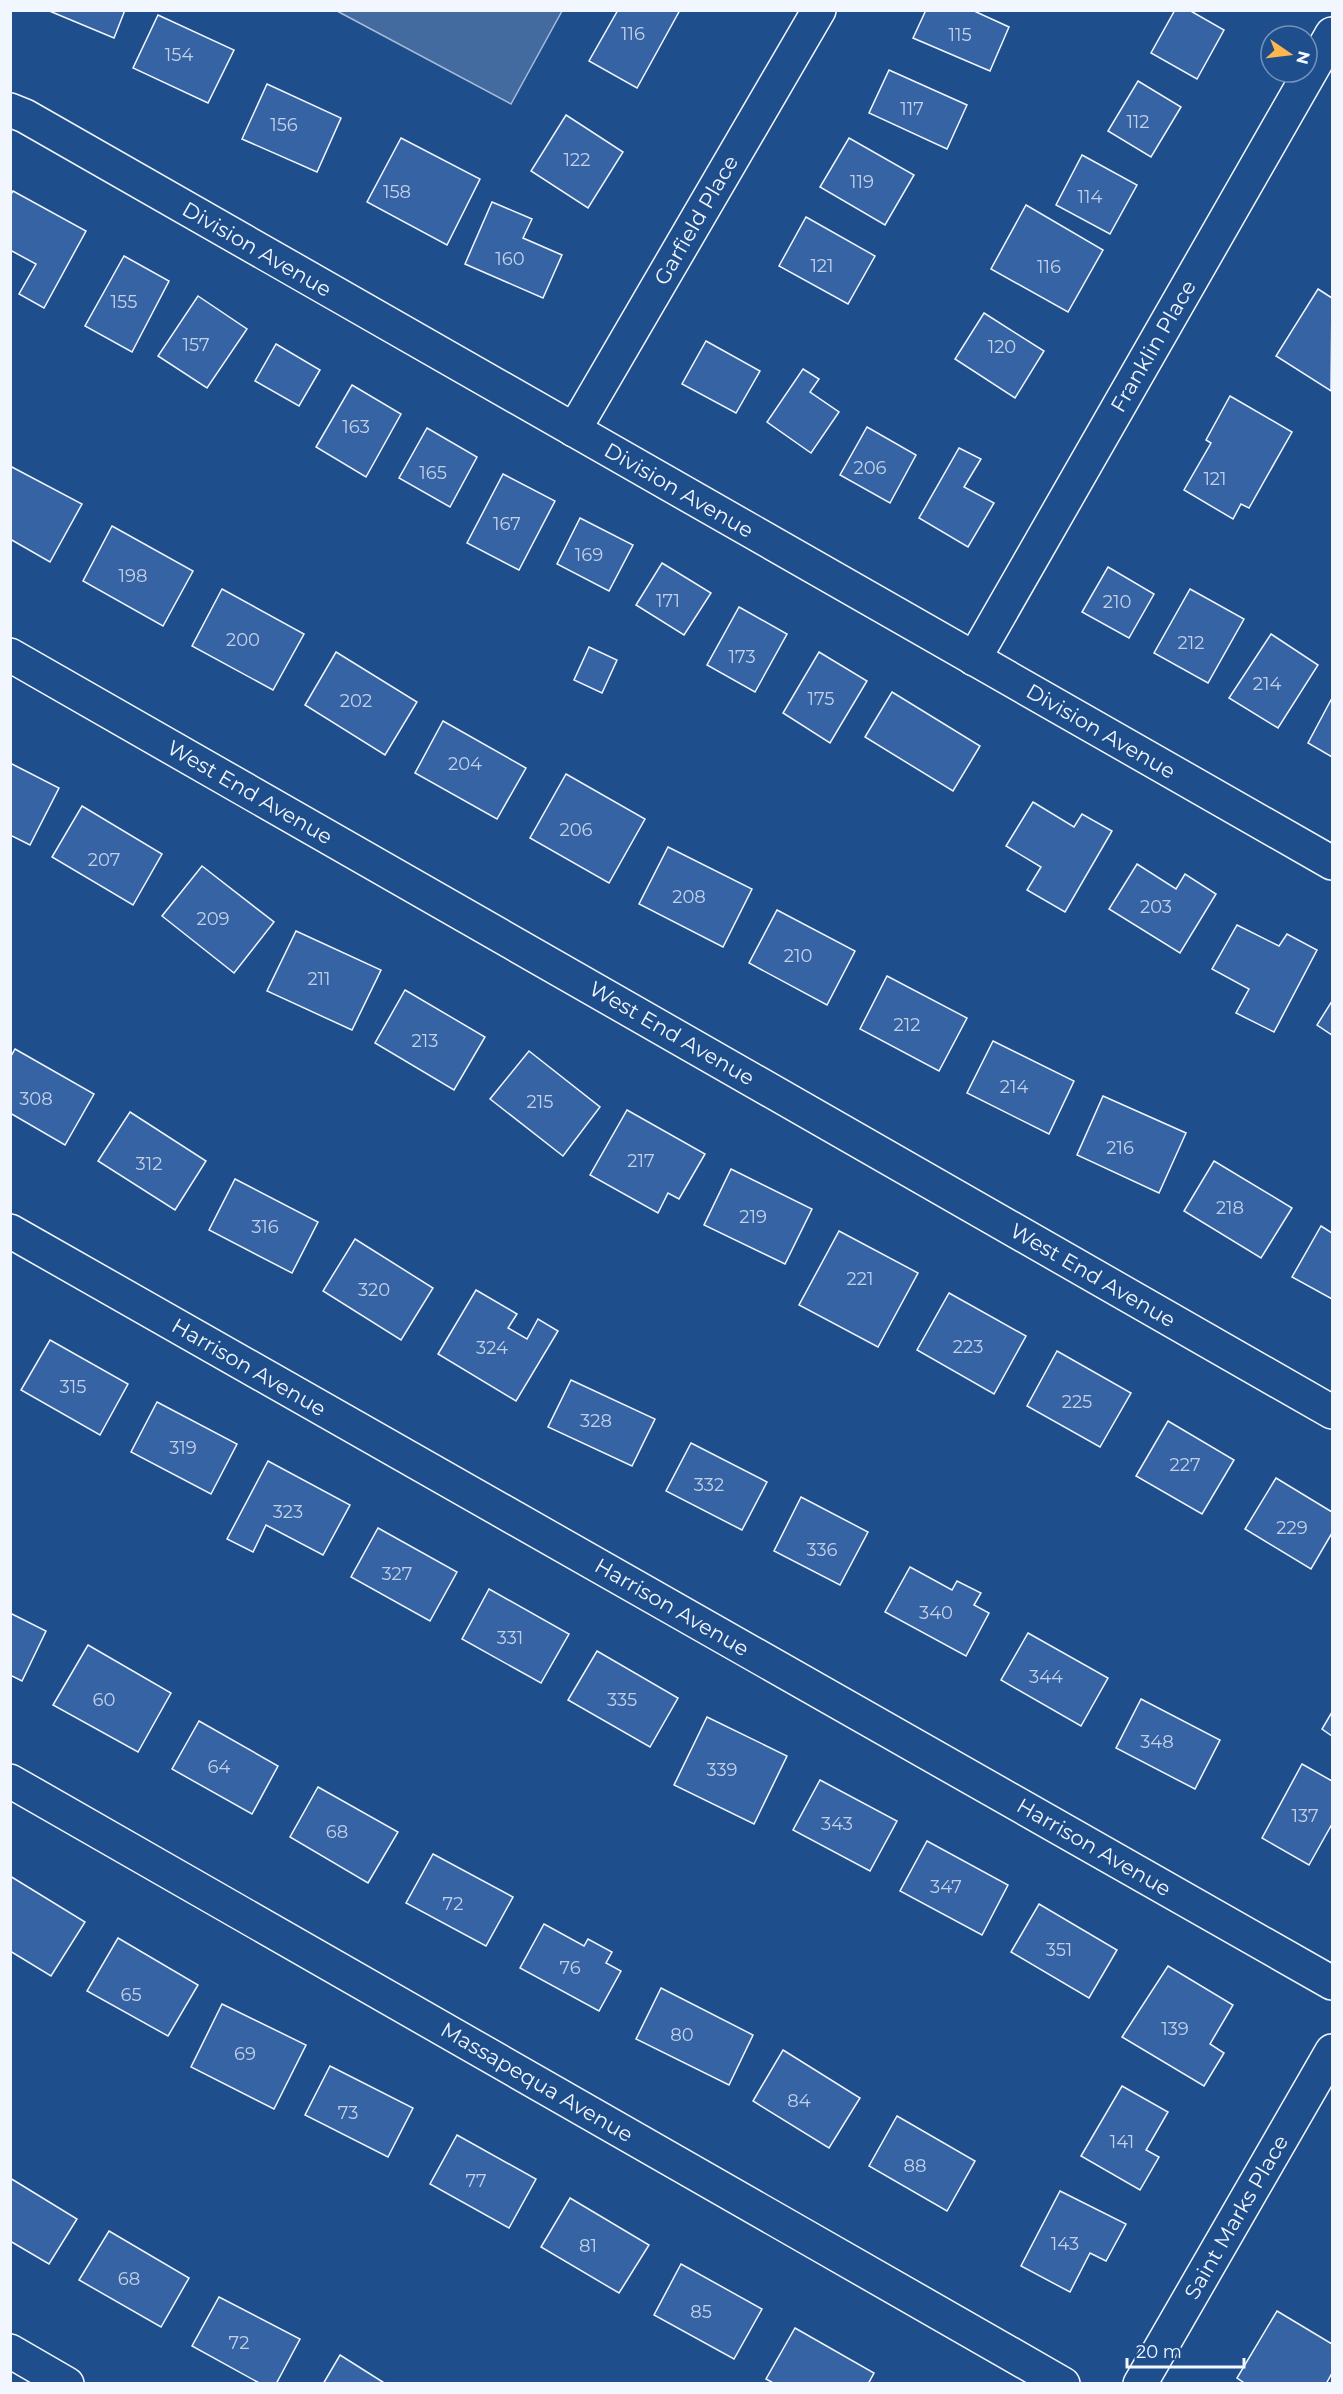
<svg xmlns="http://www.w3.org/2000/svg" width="1343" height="2394" font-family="Montserrat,sans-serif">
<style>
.water{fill:#446ba0;stroke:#a8bbd7;stroke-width:1.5}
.building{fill:#3563a3;stroke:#f2f6ff;stroke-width:1.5}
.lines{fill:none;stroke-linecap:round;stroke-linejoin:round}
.minor-casing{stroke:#f2f6ff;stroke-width:36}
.minor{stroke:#1f4e8c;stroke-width:33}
.labels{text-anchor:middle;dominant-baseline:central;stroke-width:4.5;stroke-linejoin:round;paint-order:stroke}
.number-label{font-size:18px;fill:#c3d1e8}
.street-label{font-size:21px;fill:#f2f6ff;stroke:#1f4e8c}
</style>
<rect width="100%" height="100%" fill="#1f4e8c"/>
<!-- water -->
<polygon class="water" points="337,11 562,11 511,104"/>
<!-- building -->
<g class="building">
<polygon points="47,10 125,10 114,38"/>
<polygon points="618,10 680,10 637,88 589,61"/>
<polygon points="926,10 972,10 1009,27 990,71 913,38"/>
<polygon points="1175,10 1189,10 1224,30 1197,79 1151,53"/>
<polygon points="158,15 234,50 208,103 133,68"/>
<polygon points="889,70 967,105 947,149 869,113"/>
<polygon points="1138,81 1181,107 1151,157 1108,131"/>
<polygon points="267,84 341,118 317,172 242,139"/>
<polygon points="566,115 623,152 588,208 531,171"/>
<polygon points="401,138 480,179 447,245 367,202"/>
<polygon points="849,138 914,175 885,225 820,187"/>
<polygon points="1082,155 1137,185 1110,234 1056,205"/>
<polygon points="13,191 86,231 44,308 19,294 36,264 10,250 10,196"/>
<polygon points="492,202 532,219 523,238 562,255 543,298 465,264"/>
<polygon points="1026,205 1103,250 1068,312 991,269"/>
<polygon points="806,217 875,256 848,304 779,266"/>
<polygon points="124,256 169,281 132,352 85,326"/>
<polygon points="1318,289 1332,298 1331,391 1276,356"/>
<polygon points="198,296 247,329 207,388 158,356"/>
<polygon points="984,313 1044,351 1015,398 955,359"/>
<polygon points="706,341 760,371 736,413 682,384"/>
<polygon points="276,344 320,370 299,406 255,381"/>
<polygon points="803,369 819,379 810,392 839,412 811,453 767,422"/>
<polygon points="352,385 401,414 366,477 316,447"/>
<polygon points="1230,396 1292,432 1249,508 1241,504 1233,519 1184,490 1211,443 1206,440"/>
<polygon points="867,427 916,455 890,503 840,475"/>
<polygon points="427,428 477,457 450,507 399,478"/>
<polygon points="959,448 981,459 964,487 994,503 968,547 919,518"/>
<polygon points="10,466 82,504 50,562 10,539"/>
<polygon points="503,474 555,501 519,570 467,543"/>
<polygon points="580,518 633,545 609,591 557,564"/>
<polygon points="112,526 193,571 163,626 83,581"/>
<polygon points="662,563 711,593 684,635 636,605"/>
<polygon points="1108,567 1154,594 1129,638 1082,612"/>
<polygon points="222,589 304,634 273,690 192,646"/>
<polygon points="1190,589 1244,619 1208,683 1154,653"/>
<polygon points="739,607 787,634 755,692 707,665"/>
<polygon points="1271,634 1318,665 1278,728 1229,698"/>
<polygon points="589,647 617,660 602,693 574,680"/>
<polygon points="336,652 417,702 385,755 305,705"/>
<polygon points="819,652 867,681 830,743 783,713"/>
<polygon points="892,692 980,746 953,791 865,737"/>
<polygon points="1332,698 1332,757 1308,743"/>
<polygon points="443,721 526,768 497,819 415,773"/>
<polygon points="10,763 59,788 30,845 10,835"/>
<polygon points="566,774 645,819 609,883 530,838"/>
<polygon points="1033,802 1074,827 1082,814 1112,831 1065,912 1027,890 1041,867 1006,846"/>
<polygon points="82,806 162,854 133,905 52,857"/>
<polygon points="668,847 752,889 723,947 639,904"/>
<polygon points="1137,864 1176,889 1185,874 1216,894 1180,953 1109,909"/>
<polygon points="202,866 274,922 234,973 162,916"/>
<polygon points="777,910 855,951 827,1005 749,963"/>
<polygon points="1237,925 1279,946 1287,934 1317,950 1274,1032 1236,1013 1249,989 1212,969"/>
<polygon points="296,931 381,970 352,1030 267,991"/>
<polygon points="887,976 967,1018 939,1071 860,1029"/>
<polygon points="405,990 485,1037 454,1090 375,1043"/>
<polygon points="1332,1001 1332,1035 1317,1025"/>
<polygon points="993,1041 1074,1081 1049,1134 967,1093"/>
<polygon points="15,1049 94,1094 65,1145 10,1113 10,1058"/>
<polygon points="529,1051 600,1107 563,1156 490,1099"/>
<polygon points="1103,1096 1186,1133 1159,1193 1077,1155"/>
<polygon points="627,1110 705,1154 679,1199 668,1193 658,1213 590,1175"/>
<polygon points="130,1112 206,1161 175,1210 98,1161"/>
<polygon points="1214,1161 1292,1208 1261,1258 1184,1211"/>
<polygon points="731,1169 812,1209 785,1264 704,1225"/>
<polygon points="235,1179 318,1222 292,1273 209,1230"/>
<polygon points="1321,1226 1332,1233 1332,1299 1292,1277"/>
<polygon points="839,1231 918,1273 878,1347 799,1305"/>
<polygon points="355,1239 433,1288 401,1340 323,1291"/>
<polygon points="476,1290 517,1314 508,1328 527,1339 538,1319 558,1331 516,1401 438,1354"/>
<polygon points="949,1293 1026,1336 994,1394 917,1350"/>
<polygon points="50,1340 128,1384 100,1435 21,1390"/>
<polygon points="1057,1351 1131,1393 1100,1447 1027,1406"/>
<polygon points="571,1380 655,1419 632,1466 548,1427"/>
<polygon points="157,1402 237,1444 211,1494 131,1452"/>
<polygon points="1168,1421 1234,1460 1202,1514 1136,1476"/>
<polygon points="691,1443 767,1482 742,1530 666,1491"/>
<polygon points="268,1461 350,1505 323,1555 266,1525 253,1552 227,1539"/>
<polygon points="1276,1478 1332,1512 1332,1533 1311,1569 1245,1529"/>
<polygon points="801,1497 868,1532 840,1585 774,1551"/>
<polygon points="378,1528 457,1572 430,1621 351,1577"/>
<polygon points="910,1567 952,1590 957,1581 981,1593 974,1605 989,1613 966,1656 885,1612"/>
<polygon points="489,1589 569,1634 541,1683 462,1639"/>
<polygon points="10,1613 46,1631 22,1681 10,1675"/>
<polygon points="1028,1633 1108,1678 1081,1726 1001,1680"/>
<polygon points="88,1645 171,1693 138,1752 53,1705"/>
<polygon points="597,1651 678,1698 650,1747 568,1700"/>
<polygon points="1141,1699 1220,1740 1195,1789 1116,1748"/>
<polygon points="1332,1712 1332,1736 1322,1729"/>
<polygon points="707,1717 787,1756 754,1824 674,1785"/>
<polygon points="199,1721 278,1766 252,1814 172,1769"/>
<polygon points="1302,1764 1332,1781 1332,1824 1309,1865 1262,1838"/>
<polygon points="820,1780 897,1821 870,1871 793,1830"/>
<polygon points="318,1787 398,1832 368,1883 290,1837"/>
<polygon points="927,1841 1008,1885 982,1935 900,1891"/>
<polygon points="433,1854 513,1897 486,1946 406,1903"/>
<polygon points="10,1876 85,1922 51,1976 10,1951"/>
<polygon points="1039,1904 1117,1950 1089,1998 1011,1952"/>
<polygon points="544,1924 584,1946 588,1939 612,1952 606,1963 621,1971 599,2011 520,1968"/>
<polygon points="118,1938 198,1985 168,2036 87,1991"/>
<polygon points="1168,1966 1233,2005 1210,2044 1224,2053 1204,2086 1122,2037"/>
<polygon points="661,1988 753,2035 729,2085 636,2039"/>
<polygon points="222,2004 306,2045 274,2109 191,2067"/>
<polygon points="783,2050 860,2098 829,2148 753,2101"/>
<polygon points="330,2066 413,2108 388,2157 305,2115"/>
<polygon points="1122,2086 1168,2112 1146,2150 1159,2157 1140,2190 1081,2156"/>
<polygon points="897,2116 975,2161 947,2211 869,2166"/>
<polygon points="457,2135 536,2179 509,2228 430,2184"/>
<polygon points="10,2178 77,2219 49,2264 10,2241"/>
<polygon points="1060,2191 1126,2224 1106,2261 1090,2253 1070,2292 1021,2266"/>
<polygon points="570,2198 649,2245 619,2293 541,2247"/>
<polygon points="109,2231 189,2278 161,2327 79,2280"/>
<polygon points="681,2264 762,2309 734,2359 654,2315"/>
<polygon points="219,2297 300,2339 276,2384 261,2384 192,2346"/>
<polygon points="1277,2311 1332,2344 1332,2373 1326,2384 1246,2384 1237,2378"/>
<polygon points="795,2328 874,2373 868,2384 775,2384 766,2379"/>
<polygon points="340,2355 386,2384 323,2384"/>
</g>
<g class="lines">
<!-- minor casing -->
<g class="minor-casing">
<g id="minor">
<polyline points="10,110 25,116 1332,863"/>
<polyline points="574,430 819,10"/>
<polyline points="10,655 1332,1412"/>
<polyline points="974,659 1332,34"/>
<polyline points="10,1231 1332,1983"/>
<polyline points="10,1781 1063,2384"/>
<polyline points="10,2351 67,2384"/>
<polyline points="1140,2384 1332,2051"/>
</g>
</g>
<!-- minor -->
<use href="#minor" class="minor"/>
</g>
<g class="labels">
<!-- number labels -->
<g class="number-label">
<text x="633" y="34">116</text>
<text x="960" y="35">115</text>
<text x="179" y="55">154</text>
<text x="912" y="109">117</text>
<text x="1138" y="122">112</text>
<text x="284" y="125">156</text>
<text x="577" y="160">122</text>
<text x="862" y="182">119</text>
<text x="397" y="192">158</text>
<text x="1090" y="197">114</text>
<text x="510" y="259">160</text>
<text x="822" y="266">121</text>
<text x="1049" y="267">116</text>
<text x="124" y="302">155</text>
<text x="196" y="345">157</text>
<text x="1002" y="347">120</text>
<text x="356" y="427">163</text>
<text x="870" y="468">206</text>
<text x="433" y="473">165</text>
<text x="1215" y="479">121</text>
<text x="507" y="524">167</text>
<text x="589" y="555">169</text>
<text x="133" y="576">198</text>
<text x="668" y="601">171</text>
<text x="1117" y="602">210</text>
<text x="243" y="640">200</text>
<text x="1191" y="643">212</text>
<text x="742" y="657">173</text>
<text x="1267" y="684">214</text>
<text x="821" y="699">175</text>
<text x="356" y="701">202</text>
<text x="465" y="764">204</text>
<text x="576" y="830">206</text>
<text x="104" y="860">207</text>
<text x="689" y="897">208</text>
<text x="1156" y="907">203</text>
<text x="213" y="919">209</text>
<text x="798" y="956">210</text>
<text x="319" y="979">211</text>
<text x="907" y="1025">212</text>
<text x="425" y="1041">213</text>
<text x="1014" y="1087">214</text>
<text x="36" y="1099">308</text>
<text x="540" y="1102">215</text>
<text x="1120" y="1148">216</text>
<text x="641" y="1161">217</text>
<text x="149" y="1164">312</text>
<text x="1230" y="1208">218</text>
<text x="753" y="1217">219</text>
<text x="265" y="1227">316</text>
<text x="860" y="1279">221</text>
<text x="374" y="1290">320</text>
<text x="968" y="1347">223</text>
<text x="492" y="1348">324</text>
<text x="73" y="1387">315</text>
<text x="1077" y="1402">225</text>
<text x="596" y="1421">328</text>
<text x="183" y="1448">319</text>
<text x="1185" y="1465">227</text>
<text x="709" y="1485">332</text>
<text x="288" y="1512">323</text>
<text x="1292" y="1528">229</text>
<text x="822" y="1550">336</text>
<text x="397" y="1574">327</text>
<text x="936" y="1613">340</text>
<text x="510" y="1638">331</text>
<text x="1046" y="1677">344</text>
<text x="104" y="1700">60</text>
<text x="622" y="1700">335</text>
<text x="1157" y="1742">348</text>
<text x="219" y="1767">64</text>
<text x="722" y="1770">339</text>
<text x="1305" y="1816">137</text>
<text x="837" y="1824">343</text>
<text x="337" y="1832">68</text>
<text x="946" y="1887">347</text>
<text x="453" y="1904">72</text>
<text x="1059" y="1950">351</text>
<text x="570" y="1968">76</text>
<text x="131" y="1995">65</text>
<text x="1175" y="2029">139</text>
<text x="682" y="2035">80</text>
<text x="245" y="2054">69</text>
<text x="799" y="2101">84</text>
<text x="348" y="2113">73</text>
<text x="1122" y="2142">141</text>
<text x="915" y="2166">88</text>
<text x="476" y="2181">77</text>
<text x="1065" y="2244">143</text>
<text x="588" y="2246">81</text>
<text x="129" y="2279">68</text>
<text x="701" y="2312">85</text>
<text x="239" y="2343">72</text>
</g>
<!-- street labels -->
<g class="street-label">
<text transform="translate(696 220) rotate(-60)">Garfield Place</text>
<text transform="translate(257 249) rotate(30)">Division Avenue</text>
<text transform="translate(1153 346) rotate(-60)">Franklin Place</text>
<text transform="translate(679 490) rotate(30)">Division Avenue</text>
<text transform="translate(1101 731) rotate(30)">Division Avenue</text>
<text transform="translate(250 792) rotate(30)">West End Avenue</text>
<text transform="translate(672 1033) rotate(30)">West End Avenue</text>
<text transform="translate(1093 1275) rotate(30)">West End Avenue</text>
<text transform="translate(249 1367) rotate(30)">Harrison Avenue</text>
<text transform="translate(672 1607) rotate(30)">Harrison Avenue</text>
<text transform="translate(1094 1847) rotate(30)">Harrison Avenue</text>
<text transform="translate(537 2082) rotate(30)">Massapequa Avenue</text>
<text transform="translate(1236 2217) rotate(-60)">Saint Marks Place</text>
</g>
</g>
<!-- border -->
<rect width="1343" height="2394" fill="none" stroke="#f2f6ff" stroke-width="24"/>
<!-- north arrow -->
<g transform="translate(1289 54) rotate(104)"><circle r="28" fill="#1f4e8c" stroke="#7391ba" stroke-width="1.5"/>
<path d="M0-4.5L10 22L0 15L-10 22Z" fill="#ffb74d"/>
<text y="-9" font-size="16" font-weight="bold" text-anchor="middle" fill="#f2f6ff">N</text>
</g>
<!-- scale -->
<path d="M1127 2358v9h117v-9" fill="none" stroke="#f2f6ff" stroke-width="3"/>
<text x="1136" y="2358" font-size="18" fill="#f2f6ff" stroke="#1f4e8c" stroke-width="4.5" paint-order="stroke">20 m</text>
</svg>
